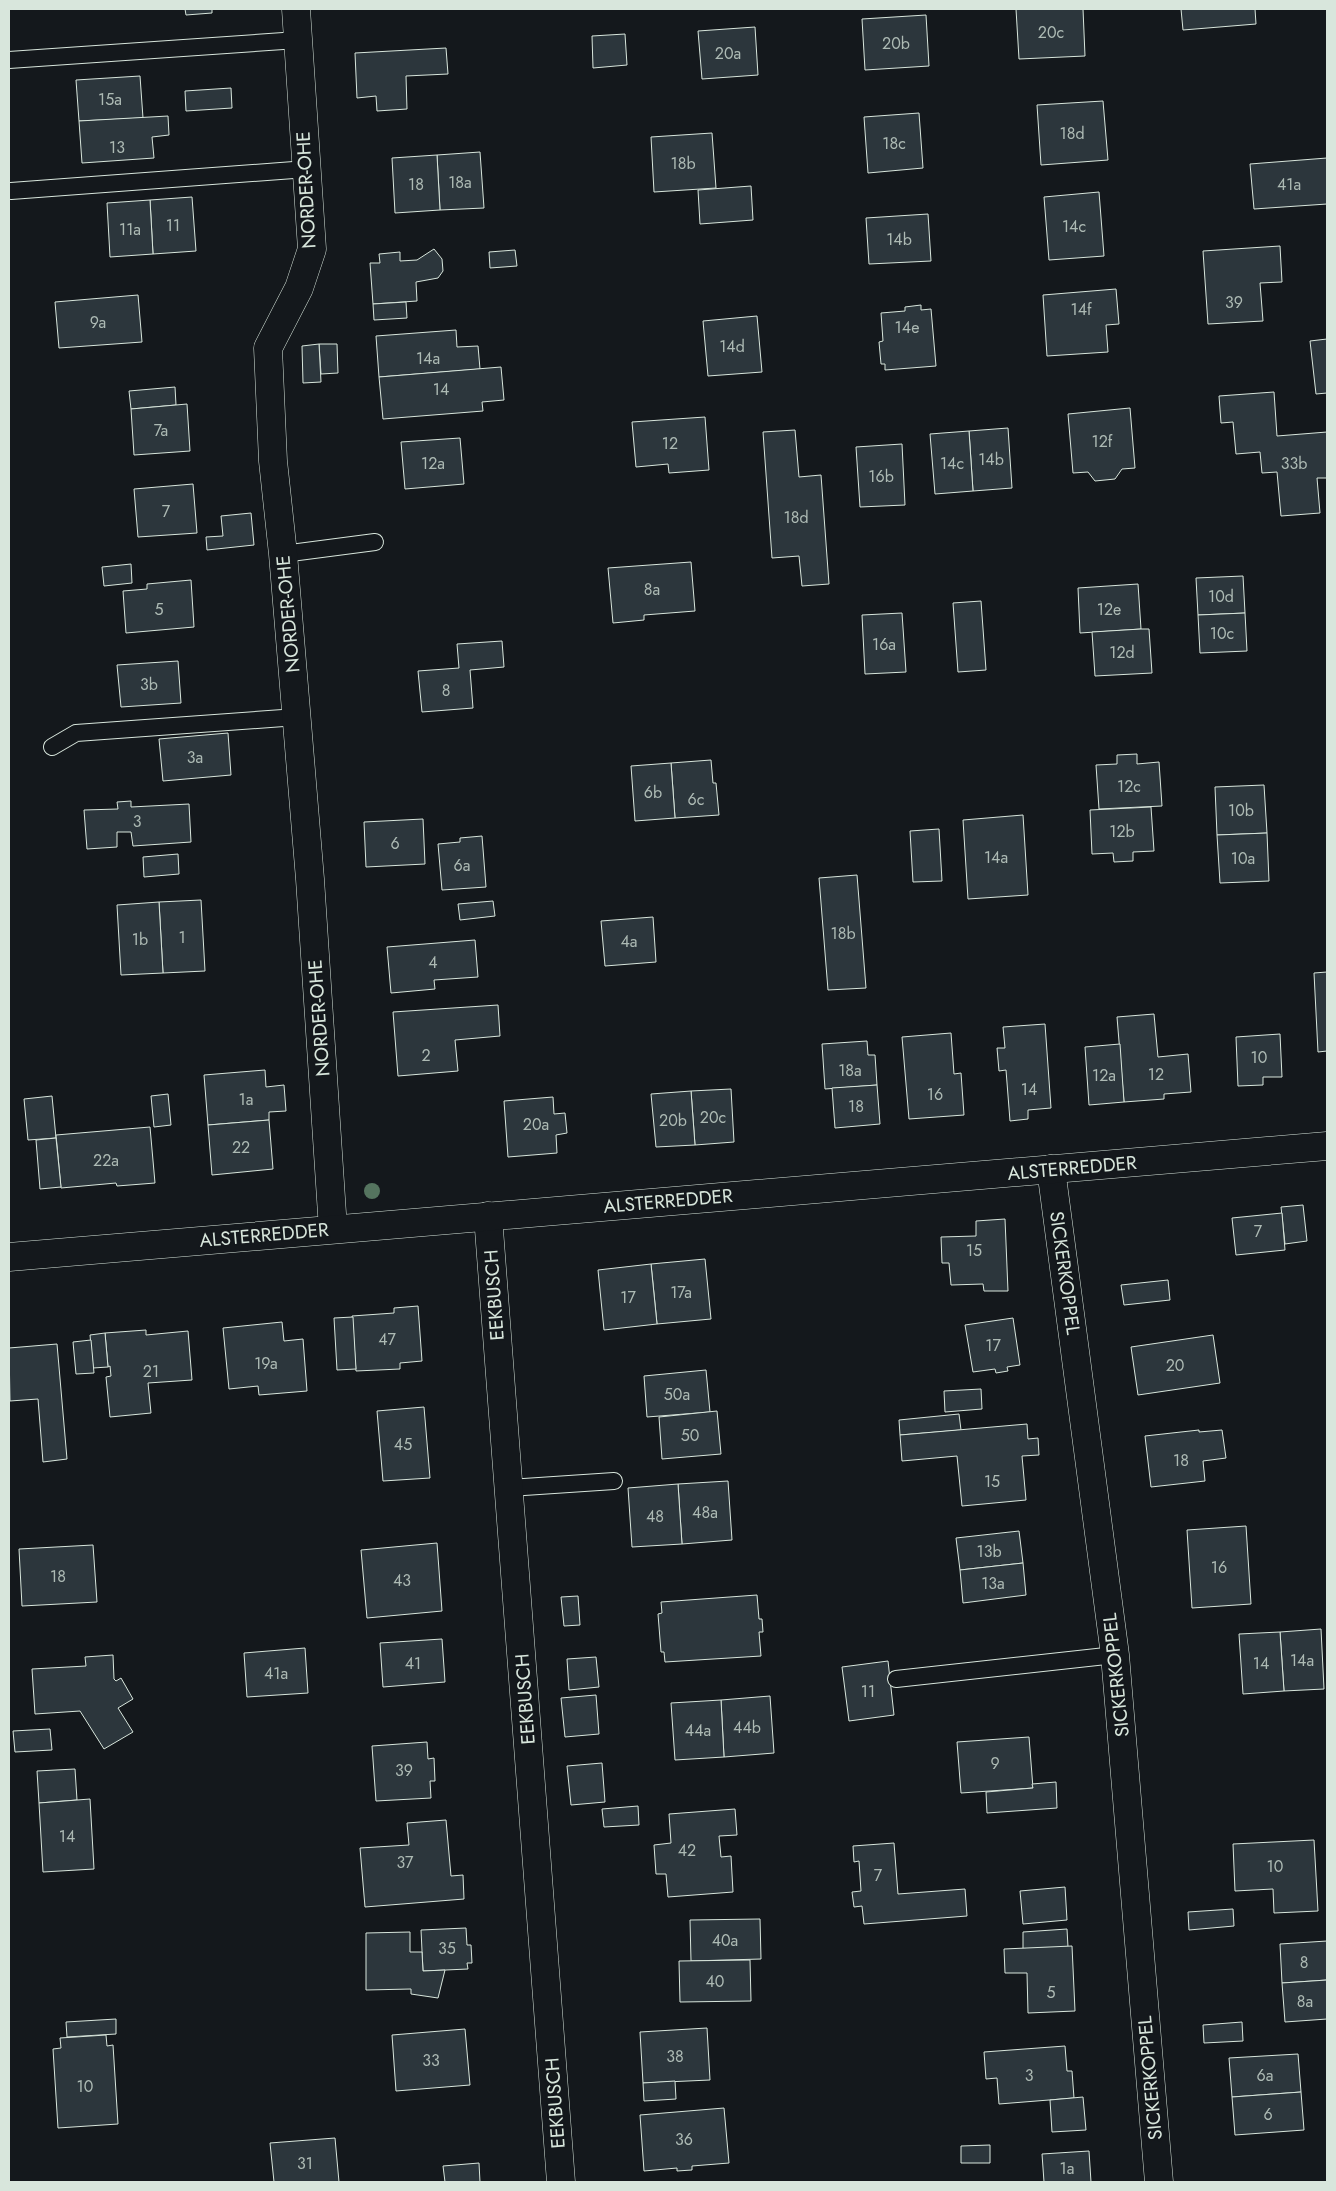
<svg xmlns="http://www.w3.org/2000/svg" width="1336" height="2191" font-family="Jost,sans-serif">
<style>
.building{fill:#2c363c;stroke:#d8e6dc}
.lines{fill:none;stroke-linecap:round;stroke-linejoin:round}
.service-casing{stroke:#d8e6dc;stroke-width:18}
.minor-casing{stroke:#d8e6dc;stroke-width:29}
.service{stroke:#14181c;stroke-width:16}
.minor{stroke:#14181c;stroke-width:28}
.tree{fill:#55745f}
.labels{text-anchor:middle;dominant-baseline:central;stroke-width:4;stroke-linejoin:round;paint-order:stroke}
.number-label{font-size:16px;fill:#adbab4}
.street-label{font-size:19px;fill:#d8e6dc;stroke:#14181c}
</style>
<rect width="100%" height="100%" fill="#14181c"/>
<!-- building -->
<g class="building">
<polygon points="185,9 212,9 212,13 186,15"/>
<polygon points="1016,9 1083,9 1085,56 1019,59"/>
<polygon points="1181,9 1255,9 1256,24 1183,30"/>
<polygon points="926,15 929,66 865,70 862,19"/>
<polygon points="755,27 758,75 702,79 698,31"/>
<polygon points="625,34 627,65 593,68 592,36"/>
<polygon points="446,48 448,74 406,76 407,109 377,111 376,96 357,98 355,53"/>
<polygon points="140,76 143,118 79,121 76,80"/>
<polygon points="231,88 232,108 186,111 185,91"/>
<polygon points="1103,101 1108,160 1041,165 1037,105"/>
<polygon points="919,113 923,168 868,173 864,117"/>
<polygon points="168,116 169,135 152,137 154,158 82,163 79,121"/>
<polygon points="712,133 716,188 654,192 651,137"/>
<polygon points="480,152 484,208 440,210 437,155"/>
<polygon points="437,155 440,210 395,213 392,158"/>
<polygon points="1327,158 1327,204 1254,209 1250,164"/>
<polygon points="751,186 753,220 700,224 698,190"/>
<polygon points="1099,192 1104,256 1049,260 1044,197"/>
<polygon points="192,197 196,251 153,254 150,200"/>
<polygon points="150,200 153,254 110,257 107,203"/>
<polygon points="928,214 931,261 869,264 866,218"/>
<polygon points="1280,246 1282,282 1260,283 1263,321 1208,324 1203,251"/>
<polygon points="434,249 442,259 443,271 438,278 416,282 417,301 373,304 370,263 380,263 379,254 400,252 400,261 417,260"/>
<polygon points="515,250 517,266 490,268 489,252"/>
<polygon points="1116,289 1119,324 1106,325 1108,352 1047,356 1043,295"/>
<polygon points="138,295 142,342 59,348 55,302"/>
<polygon points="406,302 407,318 374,320 373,304"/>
<polygon points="921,305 921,310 931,309 936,366 885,370 885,364 881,364 879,342 883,341 881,313 905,311 905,307"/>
<polygon points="757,316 762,372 708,376 703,321"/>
<polygon points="456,330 457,347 478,346 480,369 379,377 376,336"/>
<polygon points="1327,339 1327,393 1316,394 1310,341"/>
<polygon points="319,344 337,344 338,373 321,374"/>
<polygon points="319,344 321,382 303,383 302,346"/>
<polygon points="501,367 504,400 482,402 483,411 383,419 379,377"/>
<polygon points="175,387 176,405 131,409 129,391"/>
<polygon points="1274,392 1277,436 1327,432 1327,478 1317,478 1320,513 1281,516 1277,472 1262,473 1260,452 1236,454 1233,422 1221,423 1219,396"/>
<polygon points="187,404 190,451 134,455 131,409"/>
<polygon points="1130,408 1135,468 1122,469 1115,479 1095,481 1088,472 1073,473 1068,414"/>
<polygon points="705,417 709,470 669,473 668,464 636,467 632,422"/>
<polygon points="1008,428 1012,488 973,491 969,431"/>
<polygon points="795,430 799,477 821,475 829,584 802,586 799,556 772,558 763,432"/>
<polygon points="969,431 973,491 935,494 930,434"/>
<polygon points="460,438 464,484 405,489 401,442"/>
<polygon points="902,444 905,505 860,507 856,447"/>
<polygon points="193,484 197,533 138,537 134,489"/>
<polygon points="251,513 254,545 207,550 206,537 223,536 221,516"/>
<polygon points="691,562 695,611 644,615 644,620 613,623 608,568"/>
<polygon points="131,564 132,583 104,586 102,567"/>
<polygon points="1243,576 1245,613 1198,615 1196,578"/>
<polygon points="191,580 194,627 126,633 123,591 147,589 147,584"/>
<polygon points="1138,584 1141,629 1080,633 1078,588"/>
<polygon points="981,601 986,670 958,672 953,603"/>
<polygon points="902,613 906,672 865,674 862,615"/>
<polygon points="1245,613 1247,651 1200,653 1198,615"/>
<polygon points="1141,629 1149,629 1152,673 1095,676 1092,632"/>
<polygon points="502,641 504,667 470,670 473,708 422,712 418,671 459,668 457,644"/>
<polygon points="178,661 181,703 121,707 117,665"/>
<polygon points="228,733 231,775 163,781 159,739"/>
<polygon points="1137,754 1137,764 1159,762 1162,806 1099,809 1096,765 1117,764 1117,755"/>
<polygon points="711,760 713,783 716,783 719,815 675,818 671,763"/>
<polygon points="671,763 675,818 635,821 631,766"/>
<polygon points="1264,785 1267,833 1217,835 1215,787"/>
<polygon points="131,801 131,807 189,804 191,842 133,846 131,832 117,832 117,847 87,849 84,810 118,809 117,802"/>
<polygon points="1151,807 1154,851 1133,852 1133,861 1114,862 1113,853 1092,854 1090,810"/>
<polygon points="1023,815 1028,895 968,899 963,820"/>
<polygon points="423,819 425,864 366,867 364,822"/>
<polygon points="939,829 942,881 913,882 910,831"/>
<polygon points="1267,833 1269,881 1220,883 1217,835"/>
<polygon points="482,836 486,887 442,890 438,844 460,842 460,838"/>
<polygon points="178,854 179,874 144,877 143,857"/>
<polygon points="857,875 866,988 828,990 819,878"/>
<polygon points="201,900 205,971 163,973 159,902"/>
<polygon points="493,901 495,916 460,920 458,904"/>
<polygon points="159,902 163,973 121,975 117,905"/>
<polygon points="653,917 656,962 605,966 601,921"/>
<polygon points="475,940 478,977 434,980 435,989 391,993 387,947"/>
<polygon points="1327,972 1327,1051 1318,1052 1314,973"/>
<polygon points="498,1005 500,1036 455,1040 458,1071 398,1076 393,1012"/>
<polygon points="1154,1014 1158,1057 1188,1054 1191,1092 1164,1094 1164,1099 1124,1102 1117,1017"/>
<polygon points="1045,1024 1051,1108 1028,1110 1028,1119 1010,1121 1006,1070 999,1071 997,1048 1005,1048 1003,1027"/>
<polygon points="951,1033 954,1074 961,1073 964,1115 909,1119 902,1037"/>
<polygon points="1280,1034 1282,1077 1263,1077 1263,1085 1238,1086 1236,1037"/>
<polygon points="867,1041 868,1055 875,1055 877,1085 825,1089 822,1044"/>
<polygon points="1120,1044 1124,1102 1089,1105 1085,1047"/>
<polygon points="265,1070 266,1087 284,1085 286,1111 269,1112 269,1120 208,1125 204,1075"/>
<polygon points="877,1085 880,1124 835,1128 832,1088"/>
<polygon points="731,1089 734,1142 695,1145 691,1091"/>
<polygon points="691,1091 695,1145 656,1147 651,1094"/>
<polygon points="168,1094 171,1125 154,1127 151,1096"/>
<polygon points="52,1096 56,1138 28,1140 24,1099"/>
<polygon points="553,1097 554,1114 565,1113 567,1133 556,1135 557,1153 508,1157 504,1101"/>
<polygon points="269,1120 273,1169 212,1175 208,1125"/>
<polygon points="150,1127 155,1183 117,1186 116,1183 61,1188 56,1135"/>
<polygon points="56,1138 61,1187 40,1189 36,1140"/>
<polygon points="1303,1205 1307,1241 1285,1244 1281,1207"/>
<polygon points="1282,1213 1285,1250 1236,1255 1232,1218"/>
<polygon points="1005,1219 1008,1291 984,1291 983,1284 951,1285 949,1263 942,1263 941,1237 976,1236 976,1221"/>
<polygon points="705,1259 711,1319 657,1324 651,1264"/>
<polygon points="651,1264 657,1324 604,1330 598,1270"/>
<polygon points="1168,1280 1170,1300 1124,1305 1121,1285"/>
<polygon points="418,1306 422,1361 400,1363 400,1369 356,1371 352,1316 394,1313 394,1308"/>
<polygon points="353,1317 356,1369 337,1370 334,1318"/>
<polygon points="1013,1318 1020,1365 1007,1367 1008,1371 996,1373 995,1369 973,1372 965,1325"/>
<polygon points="282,1322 284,1341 303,1339 307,1391 259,1395 258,1386 229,1389 223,1328"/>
<polygon points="146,1330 146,1335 188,1331 192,1380 148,1383 151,1413 110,1417 106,1377 111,1376 110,1366 108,1367 105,1333"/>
<polygon points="105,1333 108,1367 93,1368 90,1335"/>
<polygon points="1213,1335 1220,1383 1138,1395 1131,1347"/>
<polygon points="91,1340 94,1373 76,1374 73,1342"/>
<polygon points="57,1344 67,1459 43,1462 38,1399 10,1401 9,1348"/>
<polygon points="706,1370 710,1412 647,1417 644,1376"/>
<polygon points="981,1389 982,1409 945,1412 944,1391"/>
<polygon points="424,1407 430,1478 383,1481 377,1411"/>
<polygon points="717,1411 721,1454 662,1459 659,1417"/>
<polygon points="959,1414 961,1430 900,1435 899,1420"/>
<polygon points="1027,1424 1028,1439 1038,1438 1039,1455 1022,1456 1026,1500 962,1506 957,1456 902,1461 900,1435"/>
<polygon points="1199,1430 1199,1432 1222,1430 1226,1458 1203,1461 1205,1481 1151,1487 1145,1436"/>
<polygon points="728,1481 732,1540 682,1544 678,1484"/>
<polygon points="678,1484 682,1544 632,1547 628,1488"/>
<polygon points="1246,1526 1251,1604 1192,1608 1187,1530"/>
<polygon points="1019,1531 1023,1563 960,1570 956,1538"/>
<polygon points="437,1543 442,1611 367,1618 361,1550"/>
<polygon points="93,1545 97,1602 22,1606 19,1549"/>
<polygon points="1023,1563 1026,1595 963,1603 960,1570"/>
<polygon points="757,1595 759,1619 762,1619 763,1632 759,1632 761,1656 665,1662 664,1652 661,1652 658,1614 662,1613 661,1602"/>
<polygon points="578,1596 580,1625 564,1626 561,1597"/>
<polygon points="1321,1629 1324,1689 1284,1691 1280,1632"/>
<polygon points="1280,1632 1284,1691 1243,1694 1239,1634"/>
<polygon points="442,1639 445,1682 383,1687 380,1643"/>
<polygon points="305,1648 308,1693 247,1697 244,1653"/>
<polygon points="113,1655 114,1679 116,1681 121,1678 133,1699 118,1708 133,1732 104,1749 80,1711 35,1714 32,1669 86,1666 85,1657"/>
<polygon points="596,1657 599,1687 569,1690 567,1659"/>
<polygon points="888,1661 894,1715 849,1721 842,1667"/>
<polygon points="596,1695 599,1734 565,1737 561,1698"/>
<polygon points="770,1696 774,1753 724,1757 721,1700"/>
<polygon points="721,1700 724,1757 675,1760 671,1703"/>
<polygon points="50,1729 52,1750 15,1752 13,1731"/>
<polygon points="1029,1737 1033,1788 961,1793 957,1742"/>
<polygon points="427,1742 428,1759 434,1758 435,1781 430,1781 431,1798 376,1801 372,1746"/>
<polygon points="602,1763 605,1802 571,1805 567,1766"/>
<polygon points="75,1769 77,1800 39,1803 37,1771"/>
<polygon points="1056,1782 1057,1808 987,1813 986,1792 1033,1788 1032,1784"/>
<polygon points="90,1799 94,1869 43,1872 39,1803"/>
<polygon points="638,1806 639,1825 604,1827 602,1809"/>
<polygon points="735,1809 737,1835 719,1836 721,1857 731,1856 733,1892 668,1897 666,1874 656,1874 654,1845 671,1843 669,1814"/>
<polygon points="446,1820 451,1876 463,1875 464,1899 365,1907 360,1848 409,1845 407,1823"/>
<polygon points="1314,1840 1318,1911 1274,1913 1273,1889 1235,1891 1233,1844"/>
<polygon points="894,1843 898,1894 965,1889 967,1916 864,1924 862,1906 854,1907 852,1892 861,1891 859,1861 854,1862 853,1846"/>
<polygon points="1065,1887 1067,1920 1023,1924 1020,1891"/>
<polygon points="1233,1909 1234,1926 1189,1930 1188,1912"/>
<polygon points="760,1919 761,1959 691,1961 690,1920"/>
<polygon points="466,1928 467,1945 471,1945 472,1963 467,1963 468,1969 423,1971 421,1930"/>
<polygon points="1067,1929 1068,1947 1023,1949 1023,1932"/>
<polygon points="410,1932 410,1952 422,1952 423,1971 445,1970 438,1998 411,1994 411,1989 366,1990 366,1933"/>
<polygon points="1327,1941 1327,1980 1282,1983 1280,1944"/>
<polygon points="1072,1946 1075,2011 1028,2013 1027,1973 1005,1973 1004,1949"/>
<polygon points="750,1960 751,2001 680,2002 679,1961"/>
<polygon points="1327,1980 1327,2019 1285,2022 1282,1983"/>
<polygon points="116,2019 116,2034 67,2037 66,2022"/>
<polygon points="1242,2022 1243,2041 1204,2043 1203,2025"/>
<polygon points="707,2028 710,2080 643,2083 640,2032"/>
<polygon points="465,2029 470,2085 396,2091 392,2035"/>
<polygon points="106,2035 107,2046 113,2045 118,2124 58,2128 53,2049 61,2048 60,2038"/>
<polygon points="1065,2046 1067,2071 1072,2071 1074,2098 999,2104 997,2078 986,2079 984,2052"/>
<polygon points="1298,2054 1301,2092 1232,2097 1229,2058"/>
<polygon points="675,2081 676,2099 644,2101 643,2083"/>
<polygon points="1301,2092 1304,2130 1235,2135 1232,2097"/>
<polygon points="1083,2097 1086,2130 1052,2132 1050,2100"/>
<polygon points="724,2108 729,2163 692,2166 692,2170 677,2171 677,2168 644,2171 640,2115"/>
<polygon points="335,2138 339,2182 274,2182 270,2143"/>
<polygon points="990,2145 990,2163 961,2163 961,2146"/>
<polygon points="1089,2151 1091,2182 1044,2182 1042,2154"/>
<polygon points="479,2163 480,2182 445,2182 443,2166"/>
</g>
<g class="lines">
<!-- service casing -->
<g class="service-casing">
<g id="service">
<polyline points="9,60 298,40"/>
<polyline points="11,191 307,169"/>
<polyline points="283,554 375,542"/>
<polyline points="52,747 76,733 297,717"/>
<polyline points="509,1488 614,1481"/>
<polyline points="896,1679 1115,1655"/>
</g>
</g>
<!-- minor casing -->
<g class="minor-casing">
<g id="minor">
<polyline points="296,9 312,249 299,288 268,348 273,461 283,554 310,879 333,1229"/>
<polyline points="1051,1169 1115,1655 1159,2182"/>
<polyline points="488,1216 561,2182"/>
<polyline points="9,1257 1327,1146"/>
</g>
</g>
<!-- service -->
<use href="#service" class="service"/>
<!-- minor -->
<use href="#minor" class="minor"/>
</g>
<!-- trees -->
<circle class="tree" cx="372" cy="1191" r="8"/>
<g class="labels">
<!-- number labels -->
<g class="number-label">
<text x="1051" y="32">20c</text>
<text x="896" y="43">20b</text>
<text x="728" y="53">20a</text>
<text x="110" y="99">15a</text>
<text x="1072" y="133">18d</text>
<text x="894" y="143">18c</text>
<text x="117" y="147">13</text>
<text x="683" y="163">18b</text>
<text x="460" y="182">18a</text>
<text x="416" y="184">18</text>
<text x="1289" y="184">41a</text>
<text x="173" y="225">11</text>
<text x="1074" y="226">14c</text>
<text x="130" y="229">11a</text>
<text x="899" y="239">14b</text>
<text x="1234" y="302">39</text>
<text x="1081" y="309">14f</text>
<text x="98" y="322">9a</text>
<text x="907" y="327">14e</text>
<text x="732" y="346">14d</text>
<text x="428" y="358">14a</text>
<text x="441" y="389">14</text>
<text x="161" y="430">7a</text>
<text x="1102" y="441">12f</text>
<text x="670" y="443">12</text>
<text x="991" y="459">14b</text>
<text x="433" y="463">12a</text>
<text x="952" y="463">14c</text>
<text x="1294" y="463">33b</text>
<text x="881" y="476">16b</text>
<text x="166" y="511">7</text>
<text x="796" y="517">18d</text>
<text x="652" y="589">8a</text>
<text x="1221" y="596">10d</text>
<text x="159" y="609">5</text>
<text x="1109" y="609">12e</text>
<text x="1222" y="633">10c</text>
<text x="884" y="644">16a</text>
<text x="1122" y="652">12d</text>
<text x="149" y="684">3b</text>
<text x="446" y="690">8</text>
<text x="195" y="757">3a</text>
<text x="1129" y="786">12c</text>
<text x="653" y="792">6b</text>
<text x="696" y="799">6c</text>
<text x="1241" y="810">10b</text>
<text x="137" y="821">3</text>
<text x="1122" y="831">12b</text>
<text x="395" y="843">6</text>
<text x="996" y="857">14a</text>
<text x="1243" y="858">10a</text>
<text x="462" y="865">6a</text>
<text x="843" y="933">18b</text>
<text x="182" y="937">1</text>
<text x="140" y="939">1b</text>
<text x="629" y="941">4a</text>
<text x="433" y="962">4</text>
<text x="426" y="1055">2</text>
<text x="1259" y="1057">10</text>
<text x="850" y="1070">18a</text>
<text x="1156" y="1074">12</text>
<text x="1104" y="1075">12a</text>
<text x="1029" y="1089">14</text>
<text x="935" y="1094">16</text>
<text x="246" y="1099">1a</text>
<text x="856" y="1106">18</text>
<text x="713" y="1117">20c</text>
<text x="673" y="1120">20b</text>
<text x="536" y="1124">20a</text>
<text x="241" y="1147">22</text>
<text x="106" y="1160">22a</text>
<text x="1258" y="1231">7</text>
<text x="974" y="1250">15</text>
<text x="681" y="1292">17a</text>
<text x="628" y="1297">17</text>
<text x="387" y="1339">47</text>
<text x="993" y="1345">17</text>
<text x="266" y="1363">19a</text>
<text x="1175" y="1365">20</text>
<text x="151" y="1371">21</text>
<text x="677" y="1394">50a</text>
<text x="690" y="1435">50</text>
<text x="403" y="1444">45</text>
<text x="1181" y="1460">18</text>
<text x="992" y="1481">15</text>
<text x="705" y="1512">48a</text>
<text x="655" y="1516">48</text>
<text x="989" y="1551">13b</text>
<text x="1219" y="1567">16</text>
<text x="58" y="1576">18</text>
<text x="402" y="1580">43</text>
<text x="993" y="1583">13a</text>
<text x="1302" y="1660">14a</text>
<text x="413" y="1663">41</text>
<text x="1261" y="1663">14</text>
<text x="276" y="1673">41a</text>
<text x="868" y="1691">11</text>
<text x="747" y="1727">44b</text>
<text x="698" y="1730">44a</text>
<text x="995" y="1763">9</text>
<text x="404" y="1770">39</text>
<text x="67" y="1836">14</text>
<text x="687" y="1850">42</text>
<text x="405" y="1862">37</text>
<text x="1275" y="1866">10</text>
<text x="878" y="1875">7</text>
<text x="725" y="1940">40a</text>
<text x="447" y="1948">35</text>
<text x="1304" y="1962">8</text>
<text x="715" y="1981">40</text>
<text x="1051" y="1992">5</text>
<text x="1305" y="2001">8a</text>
<text x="675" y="2056">38</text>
<text x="431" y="2060">33</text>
<text x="1029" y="2075">3</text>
<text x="1265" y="2075">6a</text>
<text x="85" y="2086">10</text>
<text x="1268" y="2114">6</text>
<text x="684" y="2139">36</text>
<text x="305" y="2163">31</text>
<text x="1067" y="2168">1a</text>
</g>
<!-- street labels -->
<g class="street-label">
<text transform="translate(306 190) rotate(-93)">NORDER-OHE</text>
<text transform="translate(288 614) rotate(-95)">NORDER-OHE</text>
<text transform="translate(319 1018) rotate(-94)">NORDER-OHE</text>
<text transform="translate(1072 1168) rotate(-5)">ALSTERREDDER</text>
<text transform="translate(668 1201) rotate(-5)">ALSTERREDDER</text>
<text transform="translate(264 1235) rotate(-5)">ALSTERREDDER</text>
<text transform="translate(1065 1273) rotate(82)">SICKERKOPPEL</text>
<text transform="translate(494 1295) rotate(-94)">EEKBUSCH</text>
<text transform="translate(1116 1675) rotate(-96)">SICKERKOPPEL</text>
<text transform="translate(525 1699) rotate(-94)">EEKBUSCH</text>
<text transform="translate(1150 2078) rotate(-95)">SICKERKOPPEL</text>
<text transform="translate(555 2103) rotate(-94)">EEKBUSCH</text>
</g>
</g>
<!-- border -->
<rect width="1336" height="2191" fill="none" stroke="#d8e6dc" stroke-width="20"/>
</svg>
